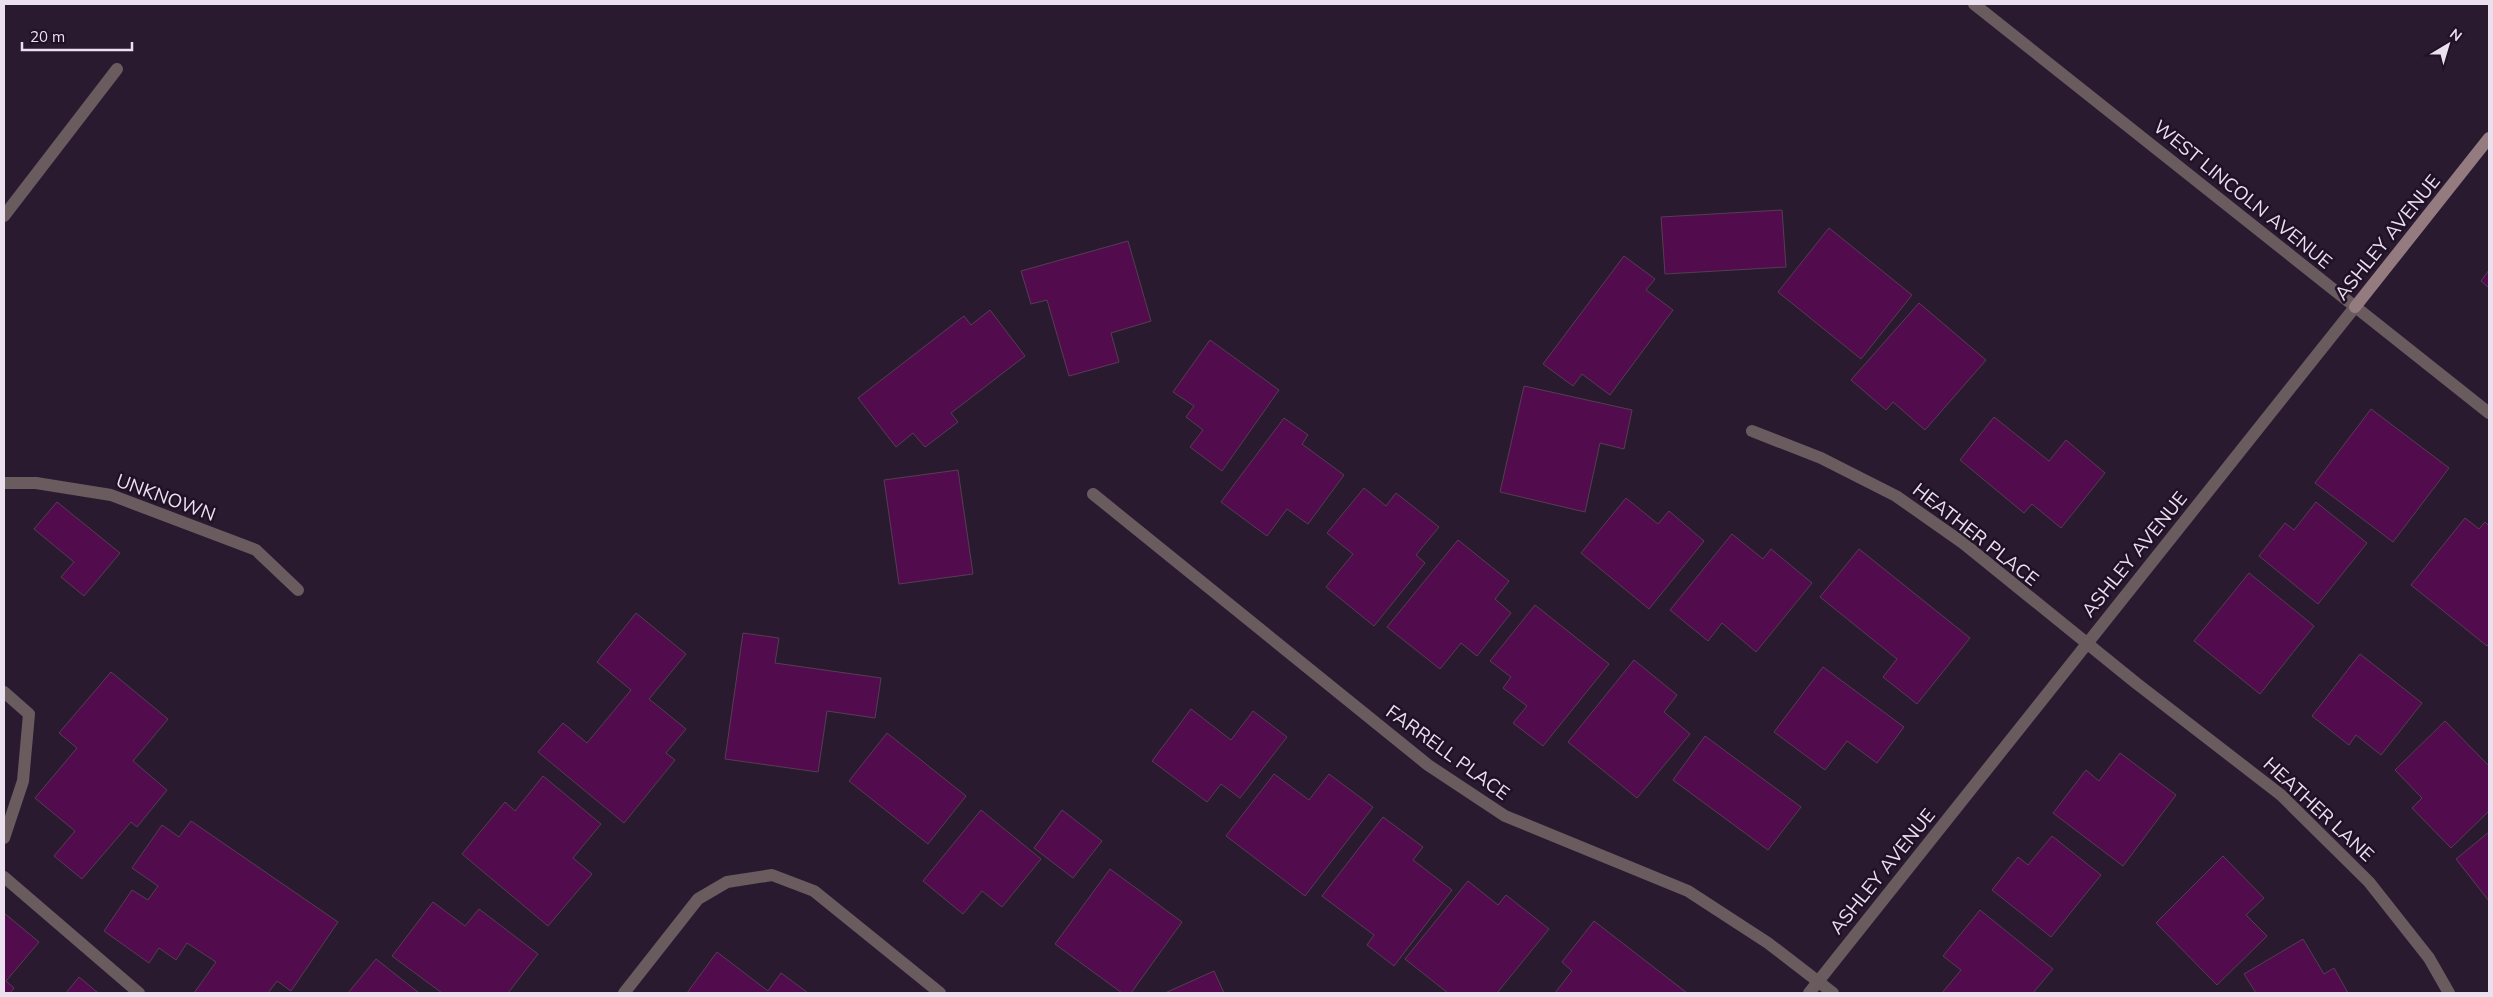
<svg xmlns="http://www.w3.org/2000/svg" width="2493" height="997" font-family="Mulish,sans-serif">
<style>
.building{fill:#520c4e;stroke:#553d52}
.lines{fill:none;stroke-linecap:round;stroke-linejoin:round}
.lane{stroke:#6a5b5e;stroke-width:12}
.street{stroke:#6a5b5e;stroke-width:12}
.secondary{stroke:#947b80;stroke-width:12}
.labels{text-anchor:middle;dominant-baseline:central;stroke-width:5;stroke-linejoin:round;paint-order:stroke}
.street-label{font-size:19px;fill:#eae0ef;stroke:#201126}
</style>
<rect width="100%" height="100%" fill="#2a1a30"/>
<!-- building -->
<g class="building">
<polygon points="1782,210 1786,267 1665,274 1661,217"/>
<polygon points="1829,228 1912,295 1861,359 1778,292"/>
<polygon points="1128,241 1151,321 1111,333 1119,362 1069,376 1047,300 1031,304 1021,271"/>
<polygon points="1624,256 1655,279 1646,290 1673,310 1610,395 1582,374 1573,386 1543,364"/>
<polygon points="2489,270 2489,288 2481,281"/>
<polygon points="1919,303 1986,360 1925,430 1893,402 1886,410 1851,380"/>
<polygon points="990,310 1025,356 951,413 958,422 925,447 913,433 896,447 858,398 964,316 971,325"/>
<polygon points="1210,340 1279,390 1222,471 1190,447 1203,430 1186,417 1194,406 1173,392"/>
<polygon points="1524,386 1632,410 1624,449 1600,443 1585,512 1500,492"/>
<polygon points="2371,409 2449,468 2393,542 2315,483"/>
<polygon points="1994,417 2049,461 2066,440 2105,473 2061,528 2032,504 2024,513 1960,460"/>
<polygon points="1284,418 1308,435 1302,444 1344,475 1308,524 1287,509 1267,536 1221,502"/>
<polygon points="958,470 973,574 899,584 884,480"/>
<polygon points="1364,488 1386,506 1396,493 1439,527 1416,555 1425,563 1374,626 1326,587 1353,554 1327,533"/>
<polygon points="1626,498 1658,524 1669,511 1704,541 1649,609 1581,553"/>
<polygon points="57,502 120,553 84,596 61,577 74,562 34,529"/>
<polygon points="2316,502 2367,543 2318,604 2259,556 2285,523 2294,530"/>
<polygon points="2465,518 2479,529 2485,522 2489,526 2489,643 2487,646 2411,585"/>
<polygon points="1732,534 1763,559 1771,549 1812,583 1756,652 1722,623 1708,641 1670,610"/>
<polygon points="1458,540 1509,581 1495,599 1511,613 1477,656 1461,643 1440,669 1387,627"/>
<polygon points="1859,549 1970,638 1917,704 1883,677 1897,659 1820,597"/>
<polygon points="2249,573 2314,626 2260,694 2194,641"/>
<polygon points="1535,605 1609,664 1543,746 1513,723 1527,706 1503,688 1511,677 1490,661"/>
<polygon points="636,613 686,654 649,699 686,729 666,753 675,760 624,823 538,752 563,723 587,743 631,690 597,662"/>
<polygon points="743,633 779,638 775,663 881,678 875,718 827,711 818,772 725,759"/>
<polygon points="2360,654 2422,703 2381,755 2356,735 2349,745 2312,716"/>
<polygon points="1634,660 1677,695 1664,712 1690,734 1637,798 1568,742"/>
<polygon points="1823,667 1904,727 1877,763 1847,741 1825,770 1774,732"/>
<polygon points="111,672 168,719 133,761 167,790 137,827 131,822 82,879 54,856 75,831 35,798 77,748 59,733"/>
<polygon points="1191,709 1231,740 1253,711 1287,737 1240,798 1221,784 1207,802 1152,761"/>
<polygon points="2445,721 2489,766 2489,811 2451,848 2412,808 2422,798 2395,770"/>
<polygon points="887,733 966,796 928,844 849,781"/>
<polygon points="1705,736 1801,807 1768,850 1673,780"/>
<polygon points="2120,753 2176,795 2123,866 2053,813 2086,770 2099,781"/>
<polygon points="1274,774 1309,800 1329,774 1373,807 1305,896 1226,836"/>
<polygon points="543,776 601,824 573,858 592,874 548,926 462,854 505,802 515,811"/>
<polygon points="981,810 1041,859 1002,907 982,891 963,914 923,881"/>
<polygon points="1062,810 1102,841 1073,878 1034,848"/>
<polygon points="1383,817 1423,847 1413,860 1452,890 1394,966 1367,945 1374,935 1322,896"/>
<polygon points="191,821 338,922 291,991 277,981 268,993 194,993 216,962 187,943 176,960 159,948 149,963 104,931 132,890 148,900 158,886 132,868 162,825 179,837"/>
<polygon points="2489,832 2489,901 2456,859"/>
<polygon points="2052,836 2101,875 2051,937 1992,890 2018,857 2028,865"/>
<polygon points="2223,856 2264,898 2246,915 2267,936 2217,985 2156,923"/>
<polygon points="1110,869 1182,922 1131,993 1122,993 1055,944"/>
<polygon points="1468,881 1498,905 1506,895 1549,929 1497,993 1448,993 1405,959"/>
<polygon points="433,902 465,926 479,909 538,954 508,993 442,993 392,956"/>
<polygon points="1980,910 2053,969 2033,993 1942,993 1961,970 1943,956"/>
<polygon points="4,913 39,942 6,981 14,988 10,993 4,993"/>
<polygon points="1594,921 1687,993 1555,993 1572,971 1562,962"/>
<polygon points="2303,939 2324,974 2334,968 2348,993 2256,993 2244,974"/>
<polygon points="717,952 768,991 781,973 808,993 687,993"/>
<polygon points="376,959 419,993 348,993"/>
<polygon points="1214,971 1224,993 1165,993"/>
<polygon points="79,977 98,993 66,993"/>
</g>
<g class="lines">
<!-- lane -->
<g class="lane">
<polyline points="4,216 117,69"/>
<polyline points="4,483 36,483 111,495 256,550 298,590"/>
<polyline points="4,692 29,714 23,781 4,838"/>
<polyline points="4,877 139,993"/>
</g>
<!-- street -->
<g class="street">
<polyline points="1974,4 2489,413"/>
<polyline points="1752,431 1821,458 1896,496 1963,543 2136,683 2281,795 2369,882 2429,958 2449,993"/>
<polyline points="1093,494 1428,765 1505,816 1688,891 1768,943 1833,993"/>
<polyline points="624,993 698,899 727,882 772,875 814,891 940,993"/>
<polyline points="1809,993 2355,307"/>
</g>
<!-- secondary -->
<polyline class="secondary" points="2355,307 2489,138"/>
</g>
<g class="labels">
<!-- street labels -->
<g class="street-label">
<text transform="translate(2243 194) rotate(39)">WEST LINCOLN AVENUE</text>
<text transform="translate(2387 237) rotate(-51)">ASHLEY AVENUE</text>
<text transform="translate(166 497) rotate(20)">UNKNOWN</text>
<text transform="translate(1976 534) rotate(38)">HEATHER PLACE</text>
<text transform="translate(2134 554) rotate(-51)">ASHLEY AVENUE</text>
<text transform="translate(1448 752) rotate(36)">FARRELL PLACE</text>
<text transform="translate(2319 809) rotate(43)">HEATHER LANE</text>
<text transform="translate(1882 871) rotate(-51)">ASHLEY AVENUE</text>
</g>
</g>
<!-- border -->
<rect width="2493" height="997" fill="none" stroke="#eae0ef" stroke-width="10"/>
<!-- north arrow -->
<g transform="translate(2448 45) rotate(38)" stroke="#201126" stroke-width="4" paint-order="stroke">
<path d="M0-4L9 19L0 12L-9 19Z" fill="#eae0ef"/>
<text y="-8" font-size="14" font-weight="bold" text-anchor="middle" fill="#eae0ef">N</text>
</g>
<!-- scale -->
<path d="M22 42v8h110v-8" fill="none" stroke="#eae0ef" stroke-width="2.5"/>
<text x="30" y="42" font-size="15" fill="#eae0ef" stroke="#201126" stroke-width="4" paint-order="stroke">20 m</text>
</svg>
